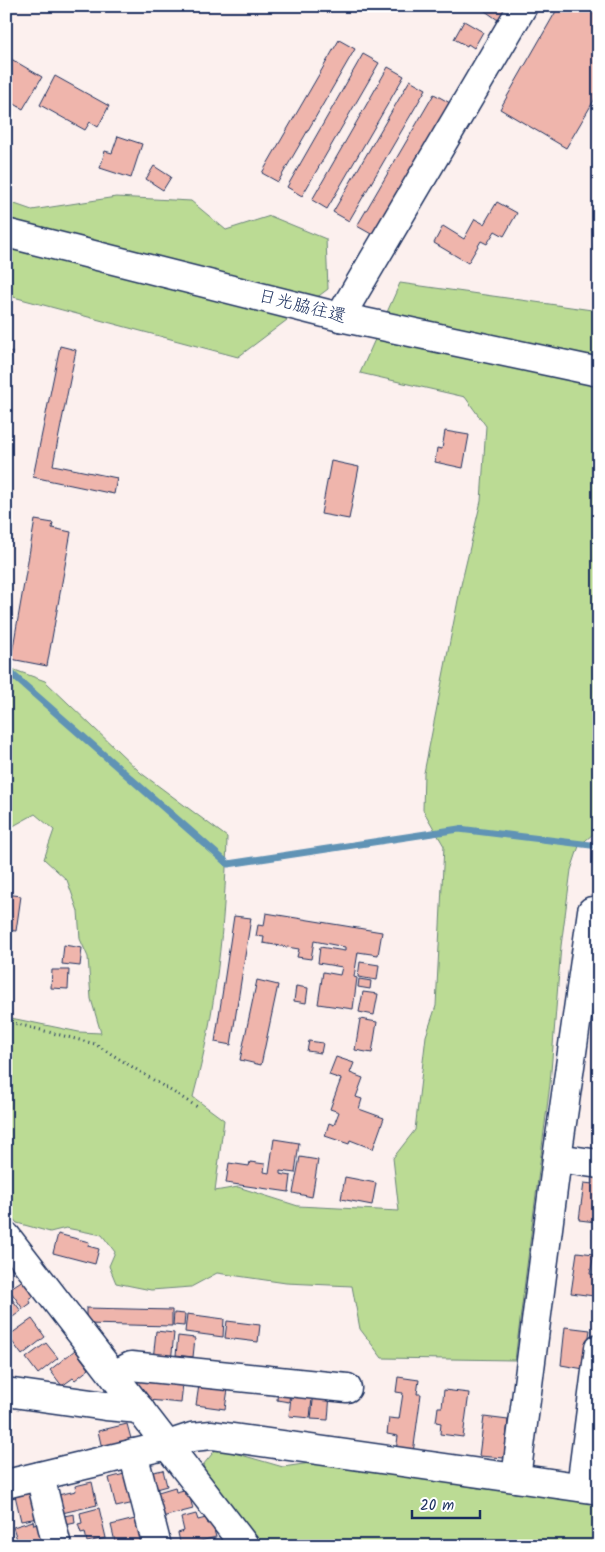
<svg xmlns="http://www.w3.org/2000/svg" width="605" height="1552" viewBox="0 0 605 1552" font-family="Kalam,'Klee One',sans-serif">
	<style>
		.green { fill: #bbdb94; stroke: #6b8579 }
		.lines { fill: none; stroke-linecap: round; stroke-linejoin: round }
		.stream { stroke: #6093b5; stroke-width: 7 }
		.building { fill: #efb5ac; stroke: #1b2f5e }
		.minor-casing { stroke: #1b2f5e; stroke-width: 31 }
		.highway-casing { stroke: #1b2f5e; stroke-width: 31 }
		.path { stroke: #1b2f5e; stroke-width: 3; stroke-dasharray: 1 4; stroke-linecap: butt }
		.minor { stroke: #fff; stroke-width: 28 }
		.highway { stroke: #fff; stroke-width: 28 }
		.labels { text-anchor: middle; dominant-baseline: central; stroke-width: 4; stroke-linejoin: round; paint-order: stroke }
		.street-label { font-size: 18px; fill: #1b2f5e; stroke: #fff }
	</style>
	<rect width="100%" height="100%" fill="#fcf0ee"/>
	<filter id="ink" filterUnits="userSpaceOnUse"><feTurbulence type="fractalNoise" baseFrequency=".02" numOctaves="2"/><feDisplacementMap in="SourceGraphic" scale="10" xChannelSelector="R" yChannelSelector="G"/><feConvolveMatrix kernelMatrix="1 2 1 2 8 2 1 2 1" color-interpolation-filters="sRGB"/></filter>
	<g filter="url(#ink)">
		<g class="green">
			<path d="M116,197l75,4 35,29 44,-14 56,23 2,50 -90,68 -232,-62v-94l26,9z"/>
			<path d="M400,283l199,28v518l-20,17 -8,24 -10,76 -11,138 -35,276 -133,-2 -22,-29 -8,-43 -66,-3 -69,-10 -26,14 -40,3 -35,-7 -7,-17 6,-14 -13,-17 -36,-7 -16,4 -33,-9 -11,-12v-194l73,15 22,1 -10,-34 -3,-42 -8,-18 -2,-28 -11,-31 -23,-21 10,-29 -19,-16 -29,16v-168l6,7 33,12 96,92 86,64c-2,88 -11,175 -34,260l31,23 -9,71 23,-4 60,19 101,5 -6,-53 22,-28 11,-94 10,-30 8,-160 -21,-36 1,-37 37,-188 20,-84 5,-75 -21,-29 -105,-24z"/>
			<path d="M217,1448l66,19 34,-5 78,9 83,17 99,7 22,5v46h-340l-10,-11 -43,-61 -3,-9z"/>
		</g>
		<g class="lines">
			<path class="stream" d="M6,669l222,195 231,-35 140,17"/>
		</g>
		<g class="building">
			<path d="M478,6h29l-9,14z"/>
			<path d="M559,6h40v93l-3,-2 -30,51 -66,-39z"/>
			<path d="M464,21l19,11 -9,16 -6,-4 -1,2 -13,-7z"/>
			<path d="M339,40l16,9 -77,133 -16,-9z"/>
			<path d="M363,54l16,9 -77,133 -15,-9z"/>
			<path d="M6,56l36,21 -19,32 -17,-10z"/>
			<path d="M388,67l16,9 -77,133 -15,-9z"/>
			<path d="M55,76l54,30 -11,21 -8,-5 -5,8 -45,-25z"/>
			<path d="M410,80l16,9 -77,132 -16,-9z"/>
			<path d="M434,94l16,9 -77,132 -16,-9z"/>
			<path d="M118,136l24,8 -11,34 -31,-10 5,-17 7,2z"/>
			<path d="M154,166l17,11 -8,13 -17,-11z"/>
			<path d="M497,202l20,11 -13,23 -9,-5 -8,13 -6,-3 -13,22 -34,-20 9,-17 21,13 11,-20 9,5z"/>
			<path d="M60,346l16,4 -23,115 64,13 -3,16 -81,-17z"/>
			<path d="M6,351l6,1 -6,31z"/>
			<path d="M445,431l24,4 -6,33 -28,-6 2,-14 5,1z"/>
			<path d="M331,461l28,6 -10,52 -28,-5z"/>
			<path d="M35,520l18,3 -1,5 19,4 -24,134 -36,-7z"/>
			<path d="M6,894l15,2 -5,35 -10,-1z"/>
			<path d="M266,913l116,19 -4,23 -20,-3 -4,25 3,1 -4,31 -35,-5 5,-32 17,3 2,-8 -24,-4 2,-16 25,4v-4l-31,-6 -3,18 -14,-2 2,-8 -36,-6 1,-6 -8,-1 2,-11 6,1z"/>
			<path d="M234,916l17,2 -20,127 -16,-3z"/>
			<path d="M64,945l18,3 -2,18 -18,-2z"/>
			<path d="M360,962l19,3 -2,15 -19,-3z"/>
			<path d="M52,970h17l-1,19 -17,-1z"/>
			<path d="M359,979l12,2 -1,8 -12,-2z"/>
			<path d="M257,980l21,5 -17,80 -21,-5z"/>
			<path d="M296,986l12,2 -2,15 -12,-2z"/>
			<path d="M363,992l15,2 -4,21 -15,-3z"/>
			<path d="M360,1019l17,3 -5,31 -17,-3z"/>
			<path d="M309,1041l14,2 -2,10 -14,-2z"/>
			<path d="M336,1057l18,6 -4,10 13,5 -7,19 6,2 -3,10 25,9 -11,31 -23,-9 -1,4 -24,-8 4,-13 5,2 5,-13 -9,-3 11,-30 -12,-4z"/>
			<path d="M274,1139l25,4 -4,30 -15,-2v3l11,2 -2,16 -63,-9 3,-20 20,3 1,-4 15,2 -1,8 5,1z"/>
			<path d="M300,1157l18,3 -6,37 -19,-4z"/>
			<path d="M345,1177l31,6 -4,22 -31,-6z"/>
			<path d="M593,1177l6,1v25l-3,19 -17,-2 5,-37 9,1z"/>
			<path d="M58,1234l31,8 -1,4 11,3 -4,15 -42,-11z"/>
			<path d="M577,1252l17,2 -4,20 7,1 -3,21 -23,-3z"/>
			<path d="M23,1280l11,16 -5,3 2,4 -8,6 -14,-20z"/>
			<path d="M9,1295l12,16 -15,11v-25z"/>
			<path d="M86,1308l86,2v16l-86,-2z"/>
			<path d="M174,1313l11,1 -1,12 -11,-1z"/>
			<path d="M187,1314l37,5 -1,18 -38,-5z"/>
			<path d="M32,1319l13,18 -23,18 -14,-19z"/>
			<path d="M227,1321l33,4 -2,17 -33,-4z"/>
			<path d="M565,1327l25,3 -6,39 -23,-4z"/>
			<path d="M156,1331l18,2 -3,29 -18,-2z"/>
			<path d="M178,1336l17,2 -2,19 -17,-2z"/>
			<path d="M46,1343l12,15 -20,16 -12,-16z"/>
			<path d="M75,1350l14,19 -14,11 -2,-2 -11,8 -12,-16z"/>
			<path d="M137,1373l46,10 -2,20 -32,-3 -13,-16z"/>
			<path d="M398,1377l21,3 -2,14h4l-8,59 -17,-2 2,-15 -11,-2 2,-16 10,1 4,-26 -7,-1z"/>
			<path d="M199,1385l29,4 -3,20 -29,-4z"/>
			<path d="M278,1389l12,2 -1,11 -12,-2z"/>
			<path d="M444,1390l25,3 -6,44 -23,-3 1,-11 -5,-1 2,-15h4z"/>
			<path d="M314,1392l16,2 -2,26 -17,-1z"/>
			<path d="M291,1396l21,2 -2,20 -21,-2z"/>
			<path d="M484,1417l24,3 -4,38 -25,-2z"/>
			<path d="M127,1424l6,22 -30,7 -5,-22z"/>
			<path d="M163,1470l4,16 -15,4 -4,-17z"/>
			<path d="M132,1472l7,30 -23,5 -7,-29z"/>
			<path d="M92,1482l5,23 -35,8 -4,-18 18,-4 -1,-5z"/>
			<path d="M35,1487l3,31 -17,3 -7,-30z"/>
			<path d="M175,1487l1,5 8,-2 1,5 4,-1 4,15 -31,8 -7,-24z"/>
			<path d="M99,1508l7,30 -19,4 -2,-10 -4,1 -3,-9 4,-1 -2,-10z"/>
			<path d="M74,1514l1,9 -14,3 -2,-9z"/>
			<path d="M196,1514l2,6 8,-2 2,6 4,-1 4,14 -35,9 -3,-13 6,-2 -3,-13z"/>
			<path d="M135,1519l3,10 6,-1 3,14 -16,4h-15l-5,-21z"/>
			<path d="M33,1521l1,4 4,-1 5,19 -11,3h-13l-6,-19z"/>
		</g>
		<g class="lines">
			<g class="minor-casing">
				<g id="minor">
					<path d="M340,317l183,-311"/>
					<path d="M557,1158l42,6"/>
					<path d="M6,1236l239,310"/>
					<path d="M114,1375l17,-9 216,22"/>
					<path d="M6,1392l100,14 34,3"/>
					<path d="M133,1453l24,93"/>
					<path d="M40,1476l17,70"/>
					<path d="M516,1478l41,-320 35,-247 7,1"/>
					<path d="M6,1484l162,-39 24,-8 20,-2 387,55"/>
					<path d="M581,1487l18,-139"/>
				</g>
			</g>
			<g class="highway-casing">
				<path id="highway" d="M6,233l334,84 259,55"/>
			</g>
			<path class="path" d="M6,1021l89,23 104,64"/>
			<use href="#minor" class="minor"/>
			<use href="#highway" class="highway"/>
		</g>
	</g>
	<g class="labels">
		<g class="street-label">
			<text transform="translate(302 307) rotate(14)">日光脇往還</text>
		</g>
	</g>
	<rect width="605" height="1552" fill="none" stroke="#fff" stroke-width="25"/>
	<rect x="12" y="12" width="580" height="1527" fill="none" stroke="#1b2f5e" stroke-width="2" filter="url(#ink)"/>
	<path d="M412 1510v8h68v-8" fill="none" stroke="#1b2f5e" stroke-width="2.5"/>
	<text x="420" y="1510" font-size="15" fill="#1b2f5e" stroke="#ffffff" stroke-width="4" paint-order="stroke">20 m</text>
</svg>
